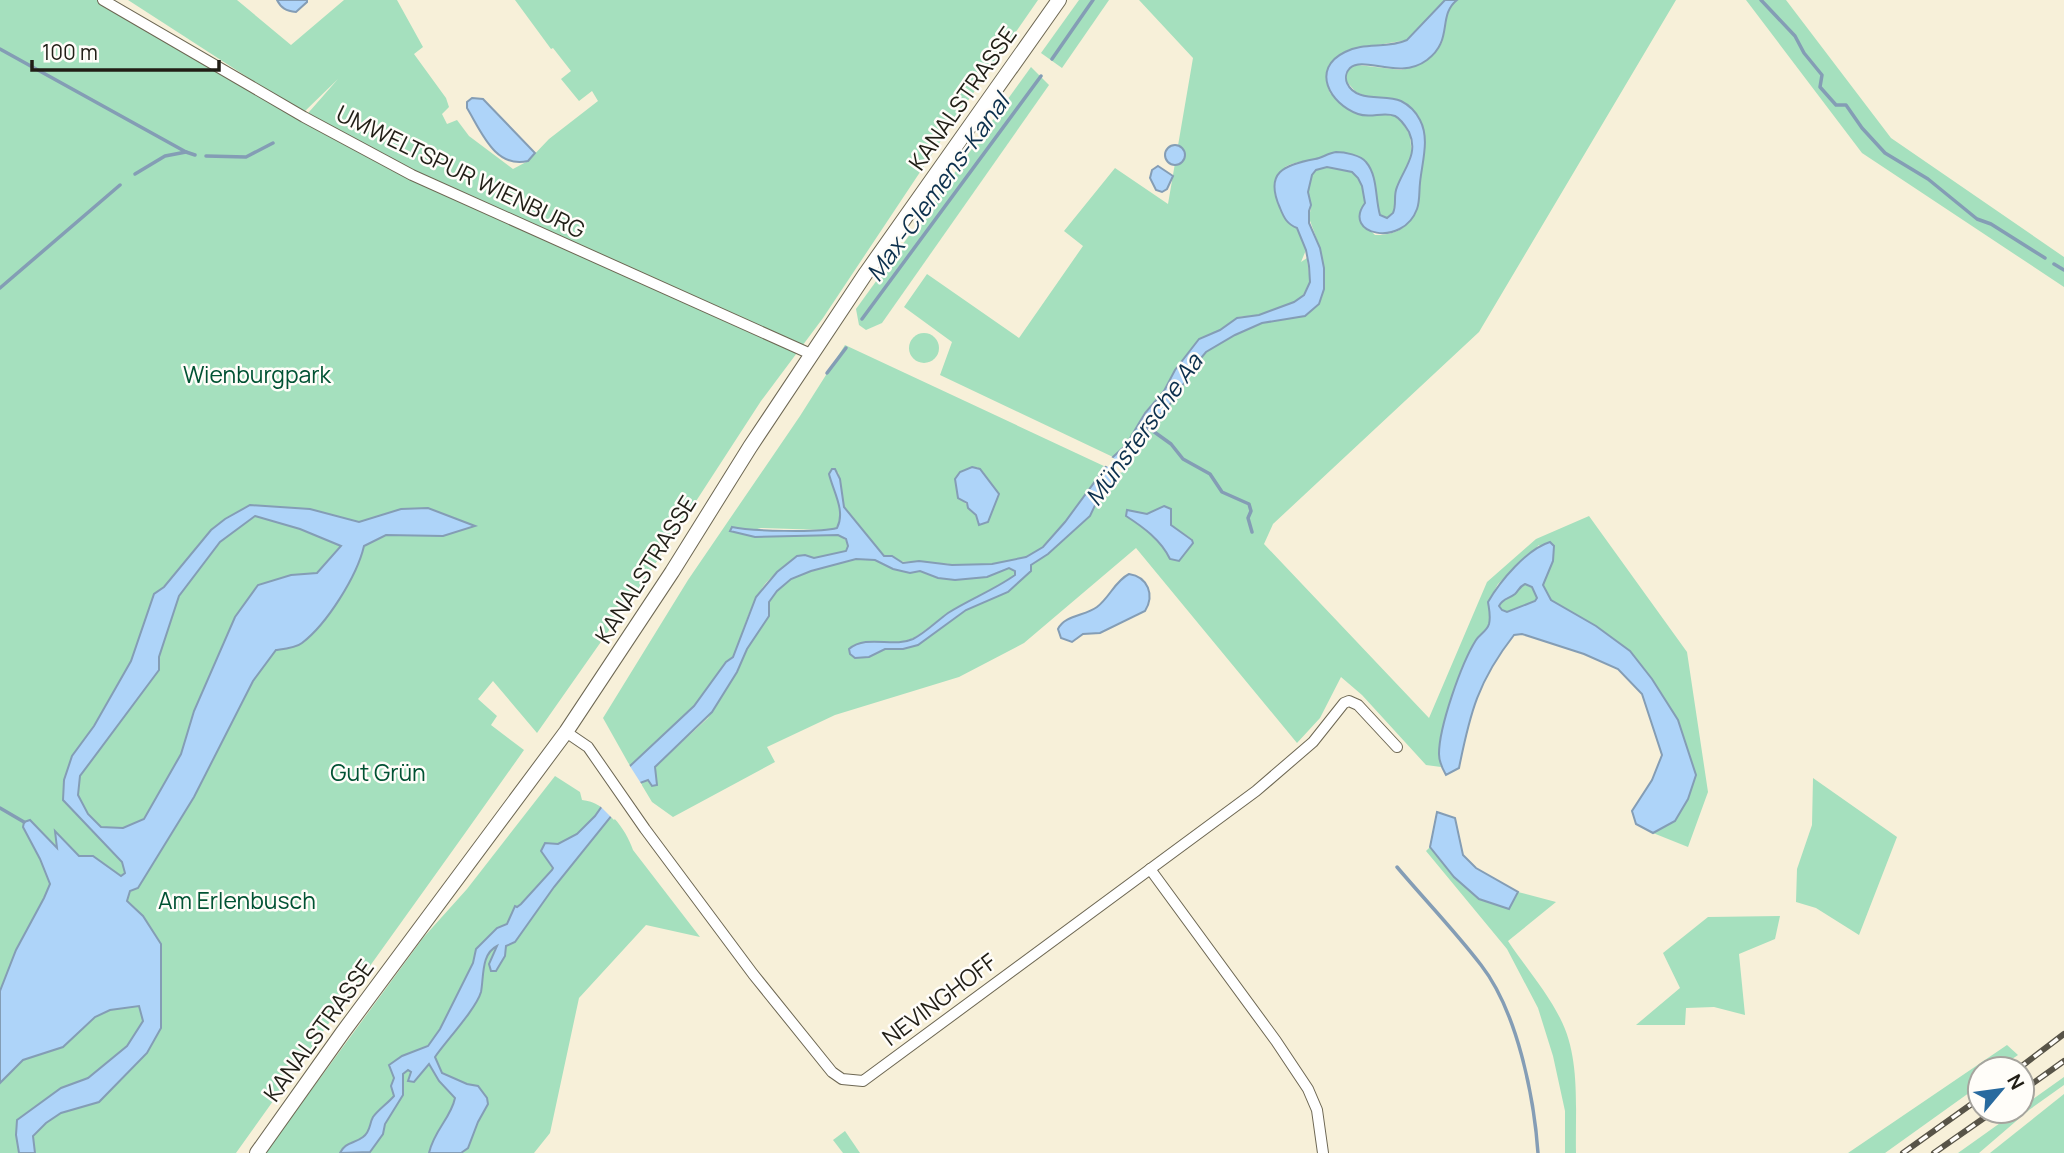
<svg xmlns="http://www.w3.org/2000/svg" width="2064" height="1153" viewBox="0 0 2064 1153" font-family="Manrope,sans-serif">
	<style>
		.green { fill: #a5e0be; fill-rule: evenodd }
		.water { fill: #aed4f9; stroke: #849db5; stroke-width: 2; fill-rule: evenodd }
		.pier { fill: #f7f0d9 }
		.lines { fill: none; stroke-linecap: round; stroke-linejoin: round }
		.stream { stroke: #849db5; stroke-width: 3.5 }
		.minor-casing { stroke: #6d6753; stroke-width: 12 }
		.secondary-casing { stroke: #6d6753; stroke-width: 16 }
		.minor { stroke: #fff; stroke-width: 10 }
		.secondary { stroke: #fff; stroke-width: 14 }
		.rail-casing { stroke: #585448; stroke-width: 6 }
		.rail { stroke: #fffdf9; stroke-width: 3.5; stroke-dasharray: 10; stroke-linecap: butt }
		.labels { text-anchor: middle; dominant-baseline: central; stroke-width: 5; stroke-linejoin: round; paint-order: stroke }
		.street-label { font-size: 23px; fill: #211e16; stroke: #fffdf9 }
		.park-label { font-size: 23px; fill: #015233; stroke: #fffdf9 }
		.water-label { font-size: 24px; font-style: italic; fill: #0c304d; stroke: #fffdf9 }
	</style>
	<rect width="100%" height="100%" fill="#f7f0d9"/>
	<g class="green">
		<path d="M0,0h98l204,120 36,-41 -35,34 -175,-113h109l54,45 53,-45h53l26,47 -9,7 32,44 3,9 -7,7 5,10 10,-4 12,16 44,33 15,-8 21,-22 49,-38 -6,-10 -13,10 -18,-22 10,-8 -18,-23 -2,1 -36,-49h523l-80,115 -135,203 -62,83 -109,168 -115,164 -44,-52 -15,18 19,17 -6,9 33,25c-95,135 -192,268 -288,403h-236z"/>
		<path d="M1079,0h30l-47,68 -21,-15z"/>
		<path d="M1139,0h306l-38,40 -59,10 -19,15 -2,9v11l3,8 17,16 26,7 9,-2 12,2 7,5 9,14 2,22 -15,29 -4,27 -6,5 -7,-3c-6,-19 -2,-56 -27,-60 -16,-2 -16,-2 -32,3 -12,4 -24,2 -36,9l-6,39 6,13 12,9 9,22 -5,12 6,-4 3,24 -8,15 -8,5 -35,13 -21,2 -18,13 -21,9 -24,31 -11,21 -20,22 -13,25 -18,19 -173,-82 12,-33 -48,-35 23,-33 92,64 64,-92 -19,-15 51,-63 53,36 25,-146z"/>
		<path d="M1457,0h219l-197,332 -206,192 -9,20 165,174 58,-136 49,-43 53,-23 98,136 21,140 -20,55 -35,-14 22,-12 3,-101 -111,-110 -16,-10 -8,-15 10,-24 -14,-16 -41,39 -10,18 3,16 -3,9 -11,11 -16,31 -12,38 -10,46 2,14 -15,-2 -64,-70 -21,-18 -21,41 -23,25 -161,-195 -112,95 -65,34 -124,38 -68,32 8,15 -102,55 -21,-15 -12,-20 8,-2 3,2 4,-15 53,-49 8,-12 21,-34 10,-23 20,-30 2,-17 8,-11 14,-12 20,-8 45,-12 19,1 18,9 17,4 10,-2 18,7 17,2 32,-3 22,-9 6,3v4l-14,9 -54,30 -33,24 -13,4h-34l2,15 16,-8h18l15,-4 48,-35 42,-18 23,-27 17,-11 42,-38 7,-15 30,-38 5,-11 9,-8 9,-19 23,-24 22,-36 11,-13 29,-17 27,-12 43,-7 17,-18 2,-30 -4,-20 -11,-30 2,-11 -3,-16 4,-16 4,-5 11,-3 25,5 6,6 4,8 3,17 -3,5v14l13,13c44,1 43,-35 47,-67 2,-15 5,-28 0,-43l-54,-28 -12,-5 -9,-10 -1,-7 4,-7 8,-3 43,5 12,-3 14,-7 15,-17 4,-28 5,-10zM1164,506l7,19 21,14 1,4 -9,12c-27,-10 -34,-24 -58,-39l1,-6 20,4z"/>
		<path d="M1746,0h40l105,138 173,119v30l-202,-134z"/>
		<path d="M1031,67l18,18 -167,238 -16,7 -7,-5 -3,-16z"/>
		<circle cx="924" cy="348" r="15"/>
		<path d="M845,345l261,122c-17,24 -41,62 -63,80 -33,26 -81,17 -120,15 -13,-1 -23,2 -36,-5 -6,-3 -42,-47 -44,-53 -2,-11 -2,-22 -5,-32h-8l-1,2c4,17 17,38 8,54l-13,2 -63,-2 -11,3 -17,-3 22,9 83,-2 9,6 1,5 -2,5c-12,6 -29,9 -41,4 -10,6 -20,11 -29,18 -25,20 -31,56 -43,84l-7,5 -32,44 -64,60 -27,-48 85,-138 112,-164zM977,467l6,5 15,24 -11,27 -8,1 -3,-9 -18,-20 -3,-16 5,-7z"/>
		<path d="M1526,584l6,3 5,11 -2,3 -28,11 -5,-2 -3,-4c4,-8 10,-6 16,-12 4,-4 4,-7 11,-10z"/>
		<path d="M555,776l25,16 2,8c24,2 44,29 51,50l67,87 -54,-12 -67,73 -29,135 -16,20h-269l158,-215 44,-49z"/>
		<path d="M1813,778l84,59 -38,98 -43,-27 -20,-6 1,-33 15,-44z"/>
		<path d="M1430,847l24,30 55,32 9,-17 38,10 -48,39c16,24 39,51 52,77 21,40 15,91 16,135h-11v-42l-12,-55 -15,-48 -31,-59 -81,-98z"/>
		<path d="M1780,916l-5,23 -36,15 6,61 -31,-8 -28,1 -1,17h-49l44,-37 -17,-35 45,-36z"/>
		<path d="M2007,1045l11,10 -21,14h-17v16l-95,68h-37z"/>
		<path d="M2064,1077v8l-35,25 -50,43h-21l59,-42h5v-4z"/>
		<path d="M2064,1094v59h-74z"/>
		<path d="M845,1131l15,22h-17l-10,-13z"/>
	</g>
	<g class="water">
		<path d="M277,0h30v2l-11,10c-10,-1 -15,-4 -19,-12z"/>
		<path d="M1445,0h12c-20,16 -3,40 -30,60 -28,21 -63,-5 -77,8 -4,4 -5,10 -3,15 9,20 37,11 54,18 8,4 15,11 19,19 10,19 2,42 0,63 -1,8 0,18 -3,26 -14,39 -76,26 -52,-6l-3,-17 -4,-8 -6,-6 -25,-5 -11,3 -4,5 -4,17 3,13 -2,6v12l11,25 4,20v21l-5,15 -14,12 -43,7 -27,12 -29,17 -11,13 -22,36 -23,24 -6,15 -12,12 -6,13 -29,36 -7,15 -42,38 -17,11v6l-23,21 -42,18 -48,35 -15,4h-18l-16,8 -14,1 -5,-4 -1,-5c18,-15 44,-1 64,-10 12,-6 24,-18 35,-26 22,-14 46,-23 67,-38v-4l-6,-3 -22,9 -32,3 -17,-2 -18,-7 -10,2 -17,-4 -18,-9 -19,-1 -45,12 -20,8 -14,12 -8,11v14l-22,33 -10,23 -25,40 -57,55 2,18 -5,1 -4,-6 -11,4 -83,103 -39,55 -9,4 -1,10 -9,15h-5l-2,-7 8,-18c-16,8 -13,30 -16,46 -5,17 -35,49 -46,65l7,16 25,11 11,2 9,12 1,6 -10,18 -10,26 -7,5h-32c5,-23 22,-35 26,-55l-16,-17 -10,-17 -15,18 -6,-1 3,-9 -3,-2 -5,4v21l-18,29 -2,10 -13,18 -30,1c5,-11 14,-9 23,-16 8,-6 6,-13 10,-20 5,-7 15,-14 21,-21l-3,-10 3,-8 -5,-13 13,-9 26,-10 12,-17 33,-66 3,-14 21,-21 10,-4 8,-18 2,1 4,-3 31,-34 1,-2 -12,-17 4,-8 13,1 19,-10 18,-18 35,-50 64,-60 32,-44 7,-5 23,-60 21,-25 20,-16 8,-1 9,3 32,-7 2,-5 -2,-7 -8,-4 -83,2 -25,-6 2,-4c18,4 87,6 105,1 9,-17 -4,-37 -8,-54l3,-5h3l5,10 4,28 40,49h8l11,7 16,-2 33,4 40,-1 34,-7 17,-10 22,-25 48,-65 13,-12 19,-32 19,-22 11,-21 24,-31 21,-9 17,-12 22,-3 35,-13 10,-7 6,-13 -1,-16 -3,-16 -9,-22c-10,-4 -13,-10 -17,-20 -16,-36 4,-43 35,-49 7,-1 13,-6 21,-7 8,0 25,3 30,10 12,14 9,36 14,53l7,3 6,-5c4,-9 0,-17 4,-26 7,-19 22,-33 12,-55 -3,-5 -8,-13 -14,-16 -12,-5 -24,3 -37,-2 -28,-10 -48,-45 -13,-62 19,-10 42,-3 62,-12z"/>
		<path d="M472,98l11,1 52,54 -7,8c-33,8 -47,-30 -61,-53v-6z"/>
		<circle cx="1175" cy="155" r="10"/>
		<path d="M1158,166l15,10 -6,13 -5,3 -6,-2 -6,-12 2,-8z"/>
		<path d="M972,467l8,2 19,25 -11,28 -9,3 -3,-10 -8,-7 -1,-5 -9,-5 -3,-19 5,-7z"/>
		<path d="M250,505l60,4 49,13 42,-13 27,-1 47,18 -32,10 -57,-1 -22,11c-7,30 -37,78 -62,97 -6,5 -18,6 -26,7l-23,31 -59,116 -56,91 -8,3 -3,10 16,15 18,28v84l-14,25 -48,49 -38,11 -15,10 -13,13 2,17h-16l-3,-18 1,-15 44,-32 27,-10 39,-32 16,-25 -4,-15 -29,4 -15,7 -32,30 -40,13 -23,23v-92l16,-41 28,-52 6,-14 -10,-25 -17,-32 1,-5 6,-2 27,28 -2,-17 24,25h14l28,20 4,-3 -3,-11 -59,-62 1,-20 8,-24 22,-30 37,-65 23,-67 10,-7 47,-57 14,-11zM255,516l45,13 41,17 -24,27 -26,2 -33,10 -23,32 -41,94 -13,43 -37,65 -21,9 -22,-1 -13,-13 -10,-19 2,-19 79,-106v-13l20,-61 41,-54z"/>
		<path d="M1164,506l7,3v16l21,15 1,3 -14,18 -9,-2c-9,-19 -27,-32 -44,-43l1,-6 20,4z"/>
		<path d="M1550,542l4,4 -1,15 -10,24 8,15 45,26 34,25 22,28 26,41 18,55 -8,24 -13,22 -22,12 -17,-9 -4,-13 20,-31 10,-25 -20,-61 -24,-25 -34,-15 -62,-20 -8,1c-36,46 -44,78 -55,133l-13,7c-4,-7 -7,-13 -7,-21 0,-27 22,-90 37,-114 4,-6 11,-9 13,-16 2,-8 0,-15 -1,-22 12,-21 39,-53 62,-60zM1525,584l7,3 5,11 -2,3 -28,11 -5,-2 -3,-4c4,-8 10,-7 16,-12 4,-4 4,-7 10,-10z"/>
		<path d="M1129,574c19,3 26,21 16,37l-45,22 -17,1 -11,8 -11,-4 -3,-9c7,-14 27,-13 39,-22 13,-10 18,-26 32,-33z"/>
		<path d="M1437,812l18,6 8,37 13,13 42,24 -9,17 -30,-10 -25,-22 -24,-30z"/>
	</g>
	<g class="pier">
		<path d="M1109,456l20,10 -8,7 -17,-8z"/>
		<path d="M628,763l14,22 -28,35 -16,-16z"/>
	</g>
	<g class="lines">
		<g class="stream">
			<path d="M1761,0l34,36 9,17 18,22 -2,12 16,18h10l16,23 23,25 43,26 49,40 14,5 54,34"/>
			<path d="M0,49l186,103 9,3"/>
			<path d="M1052,59l41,-59"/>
			<path d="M206,156l40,1 27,-14"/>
			<path d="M135,174l30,-18 21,-4"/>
			<path d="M2054,264l10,6"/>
			<path d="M0,288l120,-103"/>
			<path d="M862,319l179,-243"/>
			<path d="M827,373l19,-25"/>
			<path d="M1146,426l25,18 12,15 27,15 12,18 27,12 2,7 -3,7 4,14"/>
			<path d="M0,808l24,14"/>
			<path d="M1397,867c27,32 58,64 84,98 36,46 53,131 57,188"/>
		</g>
		<g class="minor-casing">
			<g id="minor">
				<path d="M103,0l201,117 108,58 401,180"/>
				<path d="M566,732l22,15 57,82 108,145 79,98 10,7 21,2 393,-290 57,-49 31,-39 5,-2 9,4 39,42"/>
				<path d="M1150,869l126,172 32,48 9,21 6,43"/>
			</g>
		</g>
		<g class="secondary-casing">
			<path id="secondary" d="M257,1153l86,-121 223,-300 106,-160 78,-125 116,-174 193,-273"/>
		</g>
		<use href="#minor" class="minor"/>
		<use href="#secondary" class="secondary"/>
		<g class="rail-casing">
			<g id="rail">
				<path d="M2018,1069l46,-35"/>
				<path d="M2022,1091l42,-30"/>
				<path d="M1903,1153l77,-55"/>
				<path d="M1934,1153l60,-42"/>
			</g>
		</g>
		<use href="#rail" class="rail"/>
	</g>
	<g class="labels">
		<g class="street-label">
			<text transform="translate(962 98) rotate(-55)">KANALSTRASSE</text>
			<text transform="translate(461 171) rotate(26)">UMWELTSPUR WIENBURG</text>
			<text transform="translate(645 569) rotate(-58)">KANALSTRASSE</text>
			<text transform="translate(939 999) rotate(-37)">NEVINGHOFF</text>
			<text transform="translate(318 1030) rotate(-54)">KANALSTRASSE</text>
		</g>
		<g class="park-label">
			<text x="257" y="374">Wienburgpark</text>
			<text x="378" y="772">Gut Grün</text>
			<text x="237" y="900">Am Erlenbusch</text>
		</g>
		<g class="water-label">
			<text transform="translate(937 187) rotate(-54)">Max-Clemens-Kanal</text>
			<text transform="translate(1143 429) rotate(-54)">Münstersche Aa</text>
		</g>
	</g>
	<g transform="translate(2001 1090) rotate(61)"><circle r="33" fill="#fffdf9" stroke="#a6a49e" stroke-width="2"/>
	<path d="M0-5L12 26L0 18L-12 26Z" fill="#286a9f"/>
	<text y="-10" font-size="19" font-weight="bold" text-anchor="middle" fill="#211e16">N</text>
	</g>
	<path d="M32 60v10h187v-10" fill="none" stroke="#211e16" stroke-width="3.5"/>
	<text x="42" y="60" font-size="21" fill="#211e16" stroke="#fffdf9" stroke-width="5" paint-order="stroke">100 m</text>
</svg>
